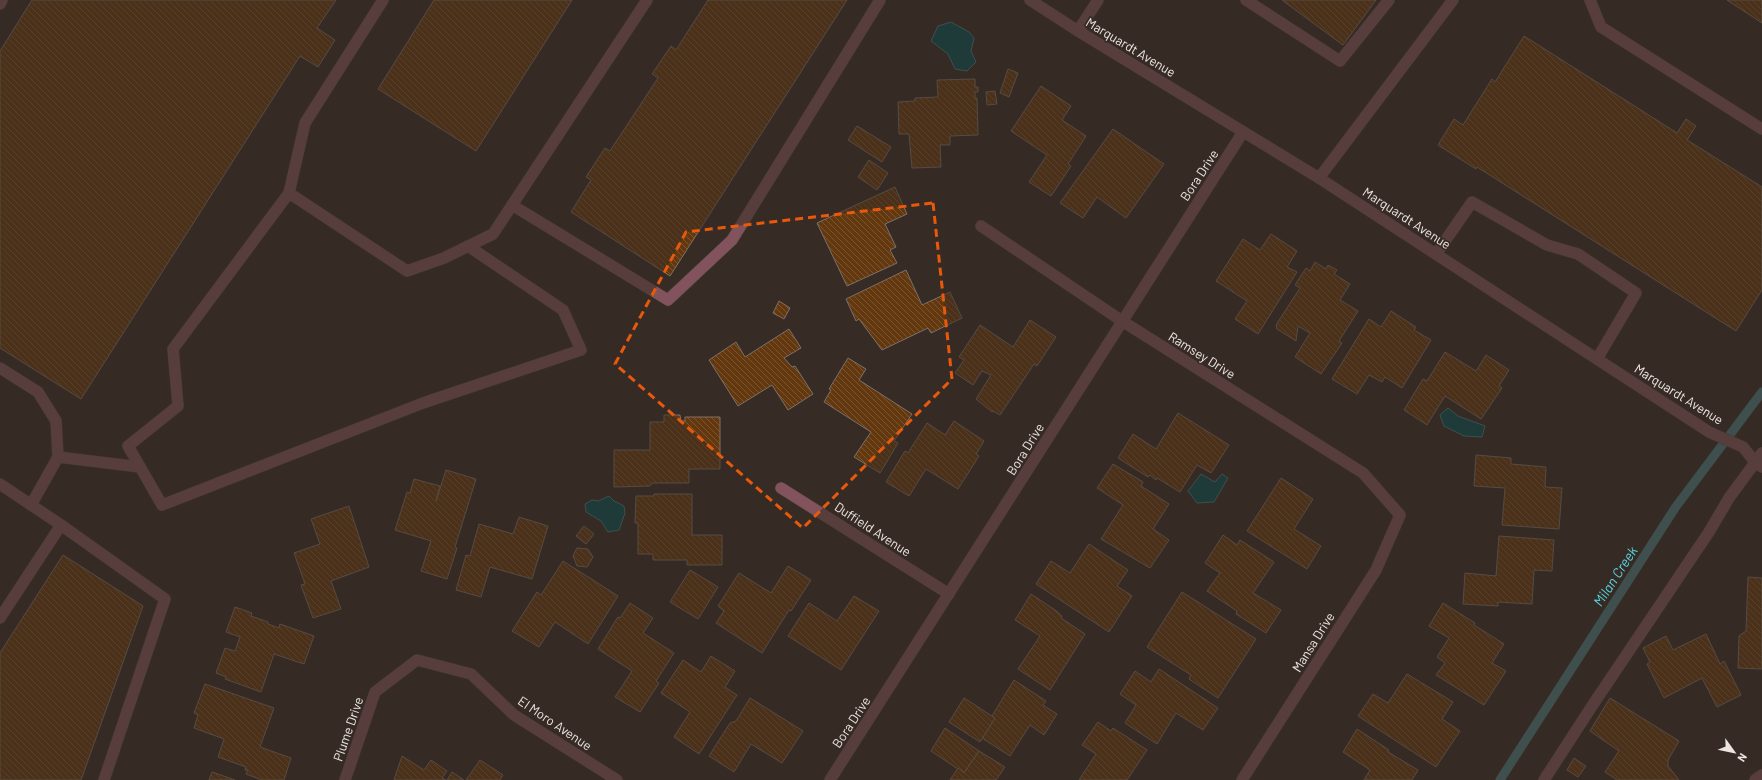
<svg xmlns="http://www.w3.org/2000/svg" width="1762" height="780" viewBox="0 0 1762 780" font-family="Barlow,sans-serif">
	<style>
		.water { fill: #004c53; stroke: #477a7e }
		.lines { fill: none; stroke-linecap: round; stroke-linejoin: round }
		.stream { stroke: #477a7e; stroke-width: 9 }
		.building { fill: url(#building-back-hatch); stroke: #7c7068 }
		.service-casing { stroke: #544943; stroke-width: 12 }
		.minor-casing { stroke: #544943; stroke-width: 12 }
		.tertiary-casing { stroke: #544943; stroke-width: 12 }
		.service { stroke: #82535c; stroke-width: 11 }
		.minor { stroke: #82535c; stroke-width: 11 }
		.tertiary { stroke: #82535c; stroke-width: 11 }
		.marked { fill: none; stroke: #e8590c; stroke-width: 3; stroke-dasharray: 8 5; stroke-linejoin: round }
		.labels { text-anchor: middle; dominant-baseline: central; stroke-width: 3.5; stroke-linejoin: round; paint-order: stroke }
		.street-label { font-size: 13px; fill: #ede5e1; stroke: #372b25 }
		.water-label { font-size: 14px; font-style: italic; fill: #55d5e2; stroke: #372b25 }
	</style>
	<defs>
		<pattern id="building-back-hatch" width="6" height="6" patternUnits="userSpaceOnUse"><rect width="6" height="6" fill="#64380f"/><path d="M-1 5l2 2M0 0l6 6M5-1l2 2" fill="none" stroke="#7a5532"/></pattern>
	</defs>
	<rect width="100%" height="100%" fill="#372b25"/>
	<g class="water">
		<path d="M951,22l18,10 5,6 -3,13 5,11 -9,9 -12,-2 -7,-15 -17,-13 7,-15z"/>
		<path d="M1448,408l10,8 27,10 -3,11 -18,-1 -20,-10 -4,-11z"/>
		<path d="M1201,474l14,8 7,-8 6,4 -14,24 -17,1 -9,-12z"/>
		<path d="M609,496l5,5 10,5 1,7 -6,17 -11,2 -7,-11 -15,-9 -1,-8 7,-4 6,1z"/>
	</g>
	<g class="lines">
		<path class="stream" d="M1500,780l175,-272 87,-116"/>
	</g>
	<g class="building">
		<path d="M32,0h304l-19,28 18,12 -17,27 -18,-11 -219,343 -81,-51v-297z"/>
		<path d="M434,0h138l-96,151 -98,-62z"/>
		<path d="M708,0h139l-177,276 -99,-64 20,-32 -5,-3 19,-29 5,3 48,-73 -6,-4 19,-28 5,4z"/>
		<path d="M1282,0h94l-33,45z"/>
		<path d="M1727,0h35v23z"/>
		<path d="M1524,36l153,97 9,-14 10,7 -9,14 75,47v103l-26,41 -259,-164 -1,2 -38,-24 16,-26 9,6 29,-46 3,3z"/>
		<path d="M1008,69l10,4 -9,24 -9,-4z"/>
		<path d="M975,79v8h3v5h-3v6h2l1,37 -28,1v9h-10l1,22 -29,1 -3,-34h-10l-1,-32 17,-1v-3l23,-1 -1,-17z"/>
		<path d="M1041,86l30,20 -9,14 24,16 -18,28 3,2 -20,30 -22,-14 18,-27 -36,-24z"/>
		<path d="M995,91l2,13 -10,1 -1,-13z"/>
		<path d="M857,126l34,21 -9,15 -34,-22z"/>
		<path d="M1113,129l51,35 -38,54 -29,-21 -14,21 -23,-15z"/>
		<path d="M869,160l19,13 -11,17 -19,-13z"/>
		<path d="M895,187l12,27 -22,10 11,23 -6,3 7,13 -50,23 -30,-63z"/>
		<path d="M1271,234l26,17 -10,16 10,5 -39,62 -23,-15 12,-18 -31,-20 27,-42 17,11z"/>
		<path d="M1315,262l11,7 2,-4 9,5 -3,4 16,10 -10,16 18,11 -19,30 3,2 -21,31 -26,-17 15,-24 -12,-7 -2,15 -19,-12 -1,-4 24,-37 -5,-3 11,-17 4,3z"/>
		<path d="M906,270l16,35 28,-13 12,26 -31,15 -3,-5 -46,22 -23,-31 -3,2 -10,-22z"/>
		<path d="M779,301l11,7 -6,11 -11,-6z"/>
		<path d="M1391,311l25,16 -2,3 17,10 -29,48 -17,-11 -3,5 -13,-7 -12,19 -25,-15 37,-60 12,8z"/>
		<path d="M1030,320l26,17 -19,29 -3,-2 -34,51 -7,-4 -1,1 -16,-13 15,-24 -9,-4 -9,14 -18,-12 9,-13 -5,-3 21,-32 33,22z"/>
		<path d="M789,329l12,19 -17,10 8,9 3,-1 18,28 -25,16 -16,-25 -34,21 -29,-46 27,-18 9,15z"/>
		<path d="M1445,352l31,19 10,-16 23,15 -10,16 3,2 -21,31 -36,-23 -18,29 -23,-15 19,-31 4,2z"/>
		<path d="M848,358l18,11 -7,11 53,34 -18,27 4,2 -18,30 -26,-16 17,-25 -47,-30 7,-12 -2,-1z"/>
		<path d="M1178,413l51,32 -18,28 -14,-8 -17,27 -23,-14 -1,2 -6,-5 -2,2 -30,-19 15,-24 23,15z"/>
		<path d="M664,415h16l1,6h4v-4h35v52h-31v14h-37l-2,3 -36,1v-37h36v-28h14z"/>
		<path d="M954,421l30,20 -8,13 3,2 -21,33 -32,-20 -17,27 -23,-14 19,-31 3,2 19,-30 18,12z"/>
		<path d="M1476,455l35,3v6l35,3 -1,20 17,1 -3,41 -57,-4 3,-37 -31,-2z"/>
		<path d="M1113,464l30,18 -2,4 28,18 -16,25 16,11 -19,28 -49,-29 22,-34 -26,-17z"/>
		<path d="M446,470l30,9 -21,68 2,1 -10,31 -26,-8 10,-30 -36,-11 12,-38 3,1 4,-14 26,7 -4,15z"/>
		<path d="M1281,478l32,21 -19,30 27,17 -14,23 -60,-38z"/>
		<path d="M654,494h38v41h30v30h-35v-5h-34v-6h-15v-31h-3l1,-27h18z"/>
		<path d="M349,506l20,61 -38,14 10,28 -28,9 -12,-33 4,-1 -11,-31 26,-9 -9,-25z"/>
		<path d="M519,517l29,9 -16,53 -42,-12 -9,30 -25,-7 10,-35 4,1 9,-32 34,10z"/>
		<path d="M584,526l10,8 -8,10 -10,-8z"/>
		<path d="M1223,535l14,10 3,-5 34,22 -21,31 28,17 -15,23 -30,-19 1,-3 -30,-20 13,-18 -15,-10z"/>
		<path d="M1499,536l55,4 -2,31 -18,-1 -2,34 -34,-2v4l-35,-2 2,-31 31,3z"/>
		<path d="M1089,544l39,26 -11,16 15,10 -23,36 -73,-48 15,-23 19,12z"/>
		<path d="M577,548l11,1 5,8 -6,10 -10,-1 -4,-10z"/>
		<path d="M63,555l80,51 -62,174h-81v-127z"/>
		<path d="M563,561l55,35 -30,48 -33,-22 -16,25 -27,-16 25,-39 4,3z"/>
		<path d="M788,566l23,14 -20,31 -2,-1 -27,43 -46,-30 8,-12 -6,-5 21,-33 32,20z"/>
		<path d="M690,570l28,17 -20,32 -28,-17z"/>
		<path d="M1748,577l14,1v91l-24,-1 1,-32 7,-5z"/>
		<path d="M1182,592l74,47 -38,59 -29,-19 2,-4 -44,-28z"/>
		<path d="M1031,594l27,18v1l4,3 -1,2 24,16 -35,56 -32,-21 22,-33 -25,-16z"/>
		<path d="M854,596l25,15 -38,59 -53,-34 21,-33 28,18z"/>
		<path d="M630,603l23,15 -10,15 31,20 -18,28 3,2 -19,29 -25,-15 17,-26 -34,-22 20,-32 2,1z"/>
		<path d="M1443,603l32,20 -1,2 30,19 -12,19 14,8 -22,34 -48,-30 9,-12 -8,-6 12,-19 -20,-12z"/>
		<path d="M235,607l17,6 -1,3 17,6v2l11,4 1,-4 34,12 -10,28 -30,-10 -13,38 -36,-13 1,-2 -10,-4 9,-25 10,3 5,-14 -14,-5z"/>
		<path d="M1706,634l14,30 4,-3 17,34 -24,12 -15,-29 -38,20 -17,-34 3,-2 -7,-14 23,-12 7,14z"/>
		<path d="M711,656l24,15 -10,16 12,8 -38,59 -25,-17 16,-25 -29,-19 22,-33 18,12z"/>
		<path d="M1159,669l59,39 -15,22 -27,-17 -19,31 -32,-21 11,-18 -16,-11 15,-23 16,11z"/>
		<path d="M1407,674l46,28 -11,17 18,12 -24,36 -78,-51 15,-22 15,9z"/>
		<path d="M1014,680l32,21 -3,4 14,9 -13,21 -14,-10 -20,31 -28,-18 13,-20 -3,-2z"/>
		<path d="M205,684l69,24 -14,39 31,11 -7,22h-22l-16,-6 2,-4h-3l1,-3 -28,-10 6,-18 -30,-11 4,-13 -4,-2z"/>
		<path d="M750,698l53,33 -21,32 -31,-19 -17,28 -25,-16 21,-33 6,-2z"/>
		<path d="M964,698l31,20 -15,24 -31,-20z"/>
		<path d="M1610,698l69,43 -11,19v6l11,14h-62l-12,-8 14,-21 -29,-20z"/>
		<path d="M1098,722l13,9 2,-3 34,22 -20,30h-48l17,-26 -14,-9z"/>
		<path d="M945,728l34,23 -15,22 -33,-22z"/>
		<path d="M1357,729l32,21 -1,2 30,18 -6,10h-48l6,-10 -27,-18z"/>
		<path d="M979,751l26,16 -9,13h-46l8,-12 6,5z"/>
		<path d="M402,756l22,14 7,-10 16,11 -5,7 4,2h-52z"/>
		<path d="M1574,758l12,8 -8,11 -11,-7z"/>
		<path d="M480,760l23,15 -3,5h-34z"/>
		<path d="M212,772l23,8h-26z"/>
		<path d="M452,772l12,8h-17z"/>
	</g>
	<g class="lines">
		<g class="service-casing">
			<g id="service">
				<path d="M1246,0l94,61 49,-61"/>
				<path d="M1590,0l11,27 161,102"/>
				<path d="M0,4l2,-4"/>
				<path d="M1078,31l20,-31"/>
				<path d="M289,193l16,-70 78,-123"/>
				<path d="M512,205l156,95 64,-60 148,-240"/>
				<path d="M468,246l95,64 18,40 -158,53 -261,102 -34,-59 50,-40 -5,-57 116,-156 118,78 37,-13 49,-24 154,-234"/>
				<path d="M1436,254l36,-52 75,43 31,9 58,39 -39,66"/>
				<path d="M0,368l38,24 18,29 2,36 -27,48"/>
				<path d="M58,457l82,10"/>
				<path d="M0,484l61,41 -61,93"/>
				<path d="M61,525l104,74 -61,181"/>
				<path d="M1544,780l50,-77 115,-171 20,-34 33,-45"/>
			</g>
		</g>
		<g class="minor-casing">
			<g id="minor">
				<path d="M1319,178l134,-178"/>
				<path d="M981,226l141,95 241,152 37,42 -24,55 -134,210"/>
				<path d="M781,488l168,106"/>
				<path d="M345,780l30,-88 42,-32 54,14 43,41 103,65"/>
				<path d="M830,780l413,-648"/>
				<path d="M1755,780l7,-5"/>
			</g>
		</g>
		<g class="tertiary-casing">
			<path id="tertiary" d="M1030,0l48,31 241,147 390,254 34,15 12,15 7,5"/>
		</g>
		<use href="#service" class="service"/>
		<use href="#minor" class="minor"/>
		<use href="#tertiary" class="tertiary"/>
	</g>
	<path d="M0 0H1762V780H0ZM933,203l19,176 -149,149 -188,-164 71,-132z" fill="#372b25" fill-opacity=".55" fill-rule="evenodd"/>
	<path class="marked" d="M933,203l19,176 -149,149 -188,-164 71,-132z"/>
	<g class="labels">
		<g class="street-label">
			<text transform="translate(1131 47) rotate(31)">Marquardt Avenue</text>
			<text transform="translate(1199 175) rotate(-57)">Bora Drive</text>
			<text transform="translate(1407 218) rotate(33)">Marquardt Avenue</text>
			<text transform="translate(1202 355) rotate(32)">Ramsey Drive</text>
			<text transform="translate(1679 394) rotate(32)">Marquardt Avenue</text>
			<text transform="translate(1025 449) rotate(-58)">Bora Drive</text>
			<text transform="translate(873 529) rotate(33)">Duffield Avenue</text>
			<text transform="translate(1313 642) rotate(-58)">Mansa Drive</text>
			<text transform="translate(851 722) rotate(-57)">Bora Drive</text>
			<text transform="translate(555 723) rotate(34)">El Moro Avenue</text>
			<text transform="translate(348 729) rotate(-71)">Plume Drive</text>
		</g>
		<g class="water-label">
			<text transform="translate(1615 576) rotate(-57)">Milan Creek</text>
		</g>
	</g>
	<g transform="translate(1734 752) rotate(123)" stroke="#372b25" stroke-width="3" paint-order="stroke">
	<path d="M0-3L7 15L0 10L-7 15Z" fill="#ede5e1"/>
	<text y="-6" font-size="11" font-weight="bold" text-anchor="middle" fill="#ede5e1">N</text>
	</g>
</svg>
